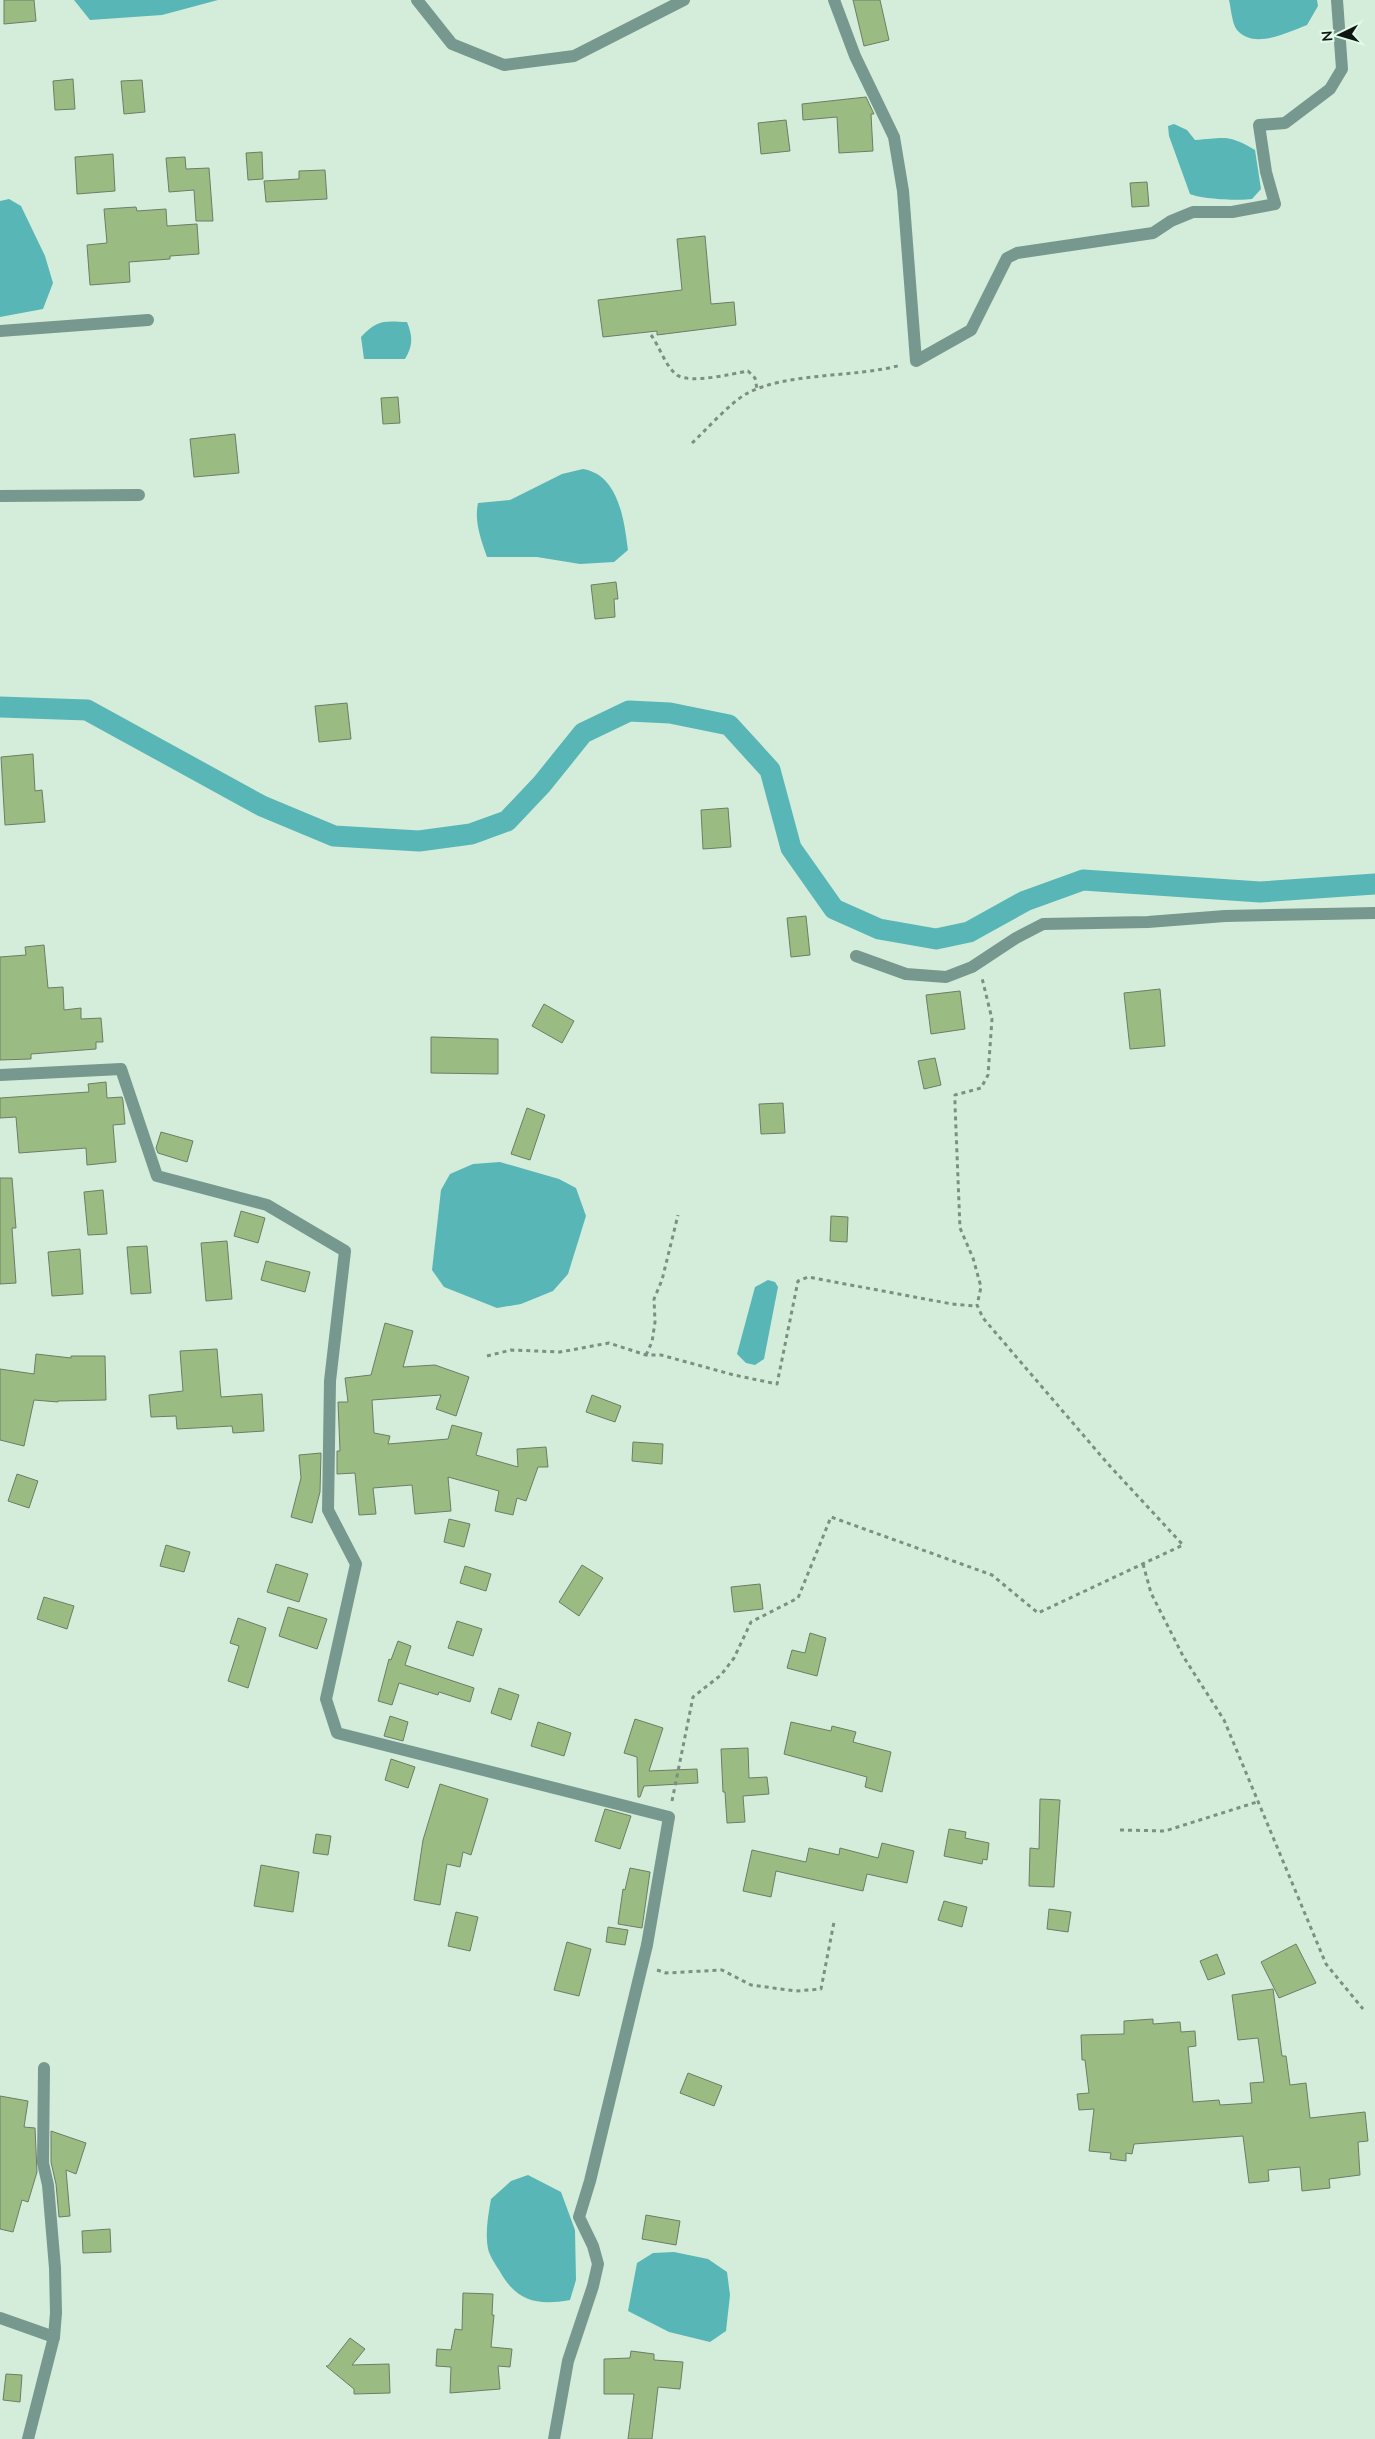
<svg xmlns="http://www.w3.org/2000/svg" width="1375" height="2439" viewBox="0 0 1375 2439" font-family="Lato,sans-serif">
	<style>
		.water { fill: #59b6b6 }
		.lines { fill: none; stroke-linecap: round; stroke-linejoin: round }
		.canal { stroke: #59b6b6; stroke-width: 21 }
		.building { fill: #9abc82; stroke: #6e7c66 }
		.path { stroke: #7d8f82; stroke-width: 3; stroke-dasharray: 4 4; stroke-linecap: butt }
		.minor { stroke: #77988e; stroke-width: 12 }
	</style>
	<rect width="100%" height="100%" fill="#d3edda"/>
	<g class="water">
		<path d="M74,0h144l-56,15 -72,5z"/>
		<path d="M1229,0h88l1,6 -11,19c-19,7 -53,25 -70,5 -5,-6 -6,-22 -8,-30z"/>
		<path d="M1174,124l13,6 8,10c30,-2 33,-6 60,10l6,39 -9,10c-13,2 -51,0 -62,-5l-21,-58 -1,-10z"/>
		<path d="M9,199l12,7 24,50 8,27 -10,26 -43,8v-116z"/>
		<path d="M407,322c6,15 6,24 -2,37h-41l-3,-22c16,-18 24,-16 46,-15z"/>
		<path d="M583,469c36,6 41,51 45,81l-14,12 -34,2 -43,-7h-50c-6,-18 -13,-35 -9,-54l32,-3 52,-26z"/>
		<path d="M500,1162l59,17 17,9 10,28 -18,58 -15,17 -32,13 -24,4 -53,-21 -12,-17 9,-80 9,-16 23,-10z"/>
		<path d="M768,1280l7,2 3,5 -14,72 -9,6 -9,-2 -9,-9 18,-67z"/>
		<path d="M528,2175l33,17 14,38 1,50 -6,20c-34,6 -54,1 -71,-30 -4,-6 -9,-14 -11,-21 -3,-16 0,-33 3,-50l20,-18z"/>
		<path d="M674,2252l34,7 19,13 3,23 -4,36 -16,11 -41,-10 -41,-21 9,-48 16,-10z"/>
	</g>
	<g class="lines">
		<path class="canal" d="M0,707l87,3 175,96 72,30 85,5 52,-7 36,-13 35,-37 41,-51 46,-22 41,2 59,12 41,45 21,78 43,61 45,20 57,10 33,-7 56,-31 58,-21 177,12 115,-8"/>
	</g>
	<g class="building">
		<path d="M4,0h30l2,21 -32,3z"/>
		<path d="M853,0h27l9,40 -25,6z"/>
		<path d="M73,79l2,30 -20,1 -2,-29z"/>
		<path d="M142,80l3,32 -21,2 -3,-33z"/>
		<path d="M866,97l8,17h-3l2,37 -34,2 -2,-36 -34,3 -1,-16z"/>
		<path d="M786,120l4,31 -29,3 -3,-31z"/>
		<path d="M262,152l1,27 -15,1 -2,-27z"/>
		<path d="M113,154l2,37 -38,3 -2,-37z"/>
		<path d="M185,157l1,12 23,-1 4,53h-17l-2,-31 -25,2 -3,-34z"/>
		<path d="M325,170l2,29 -61,3 -2,-21 35,-2v-8z"/>
		<path d="M1147,182l2,24 -17,1 -2,-24z"/>
		<path d="M136,207l1,4 29,-2 1,17 30,-2 2,30 -29,2v3l-41,3 1,20 -40,3 -3,-40 20,-2 -3,-34z"/>
		<path d="M705,236l6,68 23,-2 2,23 -79,10v-4l-54,6 -5,-37 84,-10 -5,-51z"/>
		<path d="M398,397l2,26 -17,1 -2,-26z"/>
		<path d="M235,434l4,39 -45,4 -4,-38z"/>
		<path d="M616,582l2,17h-4l1,18 -20,2 -4,-34z"/>
		<path d="M347,703l4,36 -32,3 -4,-36z"/>
		<path d="M33,754l2,37 7,-1 3,32 -40,3 -4,-68z"/>
		<path d="M728,808l3,39 -28,2 -2,-39z"/>
		<path d="M806,916l4,39 -19,2 -4,-39z"/>
		<path d="M44,945l4,43 15,-1 1,23 17,-2v11l20,-1 2,24h-7v7l-65,5v5l-31,1v-103l26,-2 -1,-8z"/>
		<path d="M1160,989l5,57 -35,3 -6,-56z"/>
		<path d="M960,991l5,38 -34,5 -5,-39z"/>
		<path d="M544,1004l30,17 -12,22 -30,-17z"/>
		<path d="M431,1037l67,2v35l-67,-1z"/>
		<path d="M935,1058l6,27 -17,4 -6,-28z"/>
		<path d="M106,1082l1,16 15,-1 1,4 2,23 -12,1 3,37 -29,3 -1,-17 -67,5 -3,-36 -16,1v-20l89,-6 -1,-8z"/>
		<path d="M783,1103l2,30 -24,1 -2,-30z"/>
		<path d="M527,1108l18,7 -15,45 -19,-6z"/>
		<path d="M161,1132l32,9 -6,21 -29,-9 -2,-5z"/>
		<path d="M0,1178h12l4,50h-4l4,55 -16,1z"/>
		<path d="M103,1190l4,44 -19,1 -4,-43z"/>
		<path d="M241,1211l24,7 -7,25 -24,-7z"/>
		<path d="M831,1216l17,1 -1,25 -17,-1z"/>
		<path d="M227,1241l5,58 -26,2 -5,-58z"/>
		<path d="M147,1246l4,47 -20,1 -4,-47z"/>
		<path d="M80,1249l3,45 -31,2 -4,-44z"/>
		<path d="M266,1261l44,11 -5,20 -44,-12z"/>
		<path d="M385,1323l28,8 -10,36 32,-2 34,12 -13,39 -20,-7 5,-14 -69,5 2,33 16,3 -2,8 60,-5 4,-14 30,8 -6,22 42,12 -1,-18 29,-2 2,20h-10l-12,34 -9,-3 -4,17 -18,-4 4,-20 -51,-14 3,34 -36,3 -3,-29 -39,3 3,26 -17,1 -4,-42 -18,1v-23h3l-2,-49h10l-3,-24 26,-3z"/>
		<path d="M217,1349l4,48 41,-3 2,37 -31,2 -1,-7 -55,3 -1,-13 -25,1 -2,-22 34,-4 -3,-40z"/>
		<path d="M36,1354l35,4v-2h34l1,44 -48,1v1l-24,-2 -10,46 -24,-6v-71l34,5z"/>
		<path d="M592,1395l29,11 -6,16 -29,-10z"/>
		<path d="M633,1442l30,2 -1,20 -30,-3z"/>
		<path d="M321,1453l-1,39 -8,31 -21,-6 10,-39 -2,-23z"/>
		<path d="M17,1474l21,7 -9,27 -21,-7z"/>
		<path d="M449,1519l21,5 -6,23 -20,-5z"/>
		<path d="M166,1545l24,7 -6,20 -24,-6z"/>
		<path d="M276,1564l32,10 -9,28 -32,-10z"/>
		<path d="M582,1565l21,13 -24,38 -20,-14z"/>
		<path d="M465,1566l26,8 -5,17 -26,-8z"/>
		<path d="M760,1584l3,25 -29,3 -3,-25z"/>
		<path d="M44,1597l30,9 -7,23 -30,-10z"/>
		<path d="M288,1607l39,12 -10,30 -38,-13z"/>
		<path d="M238,1618l28,10 -18,60 -20,-7 11,-35 -9,-3z"/>
		<path d="M457,1621l25,8 -9,27 -25,-8z"/>
		<path d="M810,1633l16,5 -9,38 -30,-8 5,-18 13,3z"/>
		<path d="M398,1641l13,5 -6,19 69,23 -4,14 -31,-10 -1,3 -39,-12 -7,22 -14,-4 11,-42 2,1z"/>
		<path d="M499,1688l20,7 -8,25 -20,-7z"/>
		<path d="M390,1716l18,6 -5,19 -19,-5z"/>
		<path d="M635,1719l28,9 -14,43 48,-2 1,14 -54,3 -4,11h-2l-1,-40 -13,-4z"/>
		<path d="M538,1722l33,11 -7,23 -33,-10z"/>
		<path d="M791,1722l40,9 1,-5 24,6 -3,10 38,10 -9,40 -17,-5 2,-10 -83,-23z"/>
		<path d="M748,1748l1,30 18,-1 2,17 -26,2 2,26 -18,1 -2,-31h-2l-2,-43z"/>
		<path d="M391,1759l24,8 -7,21 -23,-8z"/>
		<path d="M440,1784l48,15 -17,56 -8,-3 -3,15 -13,-3 -7,41 -26,-5 9,-60z"/>
		<path d="M1040,1799l20,1 -6,87 -25,-1 1,-38 9,1z"/>
		<path d="M605,1809l26,7 -11,33 -25,-8z"/>
		<path d="M949,1829l17,3 -1,6 24,5 -2,17 -4,-1 -1,5 -38,-8z"/>
		<path d="M316,1834l15,2 -3,19 -15,-2z"/>
		<path d="M882,1843l32,8 -7,32 -40,-9 -4,17 -87,-20 -5,26 -28,-6 9,-41 54,12 3,-14 30,7 1,-7 38,10z"/>
		<path d="M261,1865l38,7 -6,40 -39,-6z"/>
		<path d="M630,1868l20,4 -8,56 -24,-4 5,-35 2,1z"/>
		<path d="M944,1901l23,6 -5,20 -24,-7z"/>
		<path d="M1049,1909l22,3 -3,20 -21,-3z"/>
		<path d="M456,1912l22,5 -8,34 -22,-5z"/>
		<path d="M608,1927l20,3 -3,15 -19,-3z"/>
		<path d="M567,1942l24,7 -12,47 -25,-6z"/>
		<path d="M1296,1944l20,39 -37,15 -18,-36z"/>
		<path d="M1217,1954l8,20 -17,6 -8,-19z"/>
		<path d="M1273,1989l9,67h4l4,29 16,-2 4,35 55,-6 3,29 -10,1 2,33 -31,4 1,9 -28,3 -2,-24 -32,3 1,11 -20,2 -6,-47 -109,8 -2,10 -6,-1v8l-16,-2 1,-6 -22,-2 5,-42 -15,1 -2,-16 12,-1 -4,-33h-3l-1,-25 43,-1v-13l29,-2v5l27,-2 1,10 14,-1 1,15 -8,1 5,55 26,-2 1,5 32,-2 -2,-20 14,-1 -6,-44 -20,2 -6,-45z"/>
		<path d="M688,2073l34,13 -8,20 -34,-13z"/>
		<path d="M0,2096l28,5 -4,26 11,1 2,44 -9,30 -6,-2 -9,32 -13,-3z"/>
		<path d="M51,2131l35,12 -10,31 -10,-4 4,46 -11,1 -3,-33 -5,-22z"/>
		<path d="M646,2215l34,6 -4,24 -34,-6z"/>
		<path d="M110,2229l1,23 -28,1 -1,-22z"/>
		<path d="M463,2293l30,1 -1,21h2l-3,32 21,2 -2,18 -12,-1 2,23 -50,4 1,-26 -15,-1 1,-17 14,1 4,-21 7,1z"/>
		<path d="M350,2338l15,11 -13,16 37,-1 1,29 -36,1v-5l-28,-23h2z"/>
		<path d="M631,2351l23,3v6l29,2 -3,27 -22,-2 -6,52h-24l6,-45h-30v-35l26,-1z"/>
		<path d="M6,2374l16,1 -2,27 -17,-2z"/>
	</g>
	<g class="lines">
		<g class="path">
			<path d="M651,335c9,12 14,31 26,40 13,9 55,-1 71,-4l7,7 2,11"/>
			<path d="M692,443c15,-14 38,-40 54,-49 39,-22 109,-16 155,-29"/>
			<path d="M646,1355l6,-13 3,-20 -1,-23 8,-19 16,-65"/>
			<path d="M487,1356l24,-6 49,2 49,-9 37,12h15l73,20 43,9 21,-103 10,-4 144,27 22,2"/>
			<path d="M1143,1564l8,29 32,63 41,64 102,244 37,45"/>
			<path d="M672,1801l21,-104 28,-22 13,-17 17,-36 47,-24 33,-81 161,58 46,38 145,-68 -75,-81 -125,-146 -6,-13 4,-18 -8,-29 -13,-30 -5,-123v-10l26,-7 7,-13 4,-56 -10,-41"/>
			<path d="M1120,1830l45,1 92,-29"/>
			<path d="M657,1970l9,3 56,-3 29,15 45,6 25,-2 13,-67"/>
		</g>
		<g class="minor">
			<path d="M417,0l35,44 52,21 70,-9 110,-56"/>
			<path d="M834,0l21,56 39,81 9,54 13,170 55,-31 36,-72 10,-5 136,-20 18,-12 22,-9h39l43,-8 -9,-32 -7,-47 26,-2 45,-34 12,-20 -5,-69"/>
			<path d="M0,331l148,-11"/>
			<path d="M0,496l139,-1"/>
			<path d="M856,956l50,18 40,3 26,-10 44,-29 27,-14 105,-2 77,-6 150,-3"/>
			<path d="M0,1075l121,-6 36,107 110,29 78,46 -15,130 -2,129 28,54 -30,135 11,34 332,84 -22,128 -57,236 -11,36 14,29 5,18 -5,22 -25,75 -14,78"/>
			<path d="M44,2068l-1,95 5,22 7,83 1,45 -2,24"/>
			<path d="M0,2318l54,19 -26,102"/>
		</g>
	</g>
	<g transform="translate(1340 35) rotate(265)" stroke="#e0fae7" stroke-width="4" paint-order="stroke">
	<path d="M0-4L9 19L0 12L-9 19Z" fill="#0d1610"/>
	<text y="-8" font-size="14" font-weight="bold" text-anchor="middle" fill="#0d1610">N</text>
	</g>
</svg>
